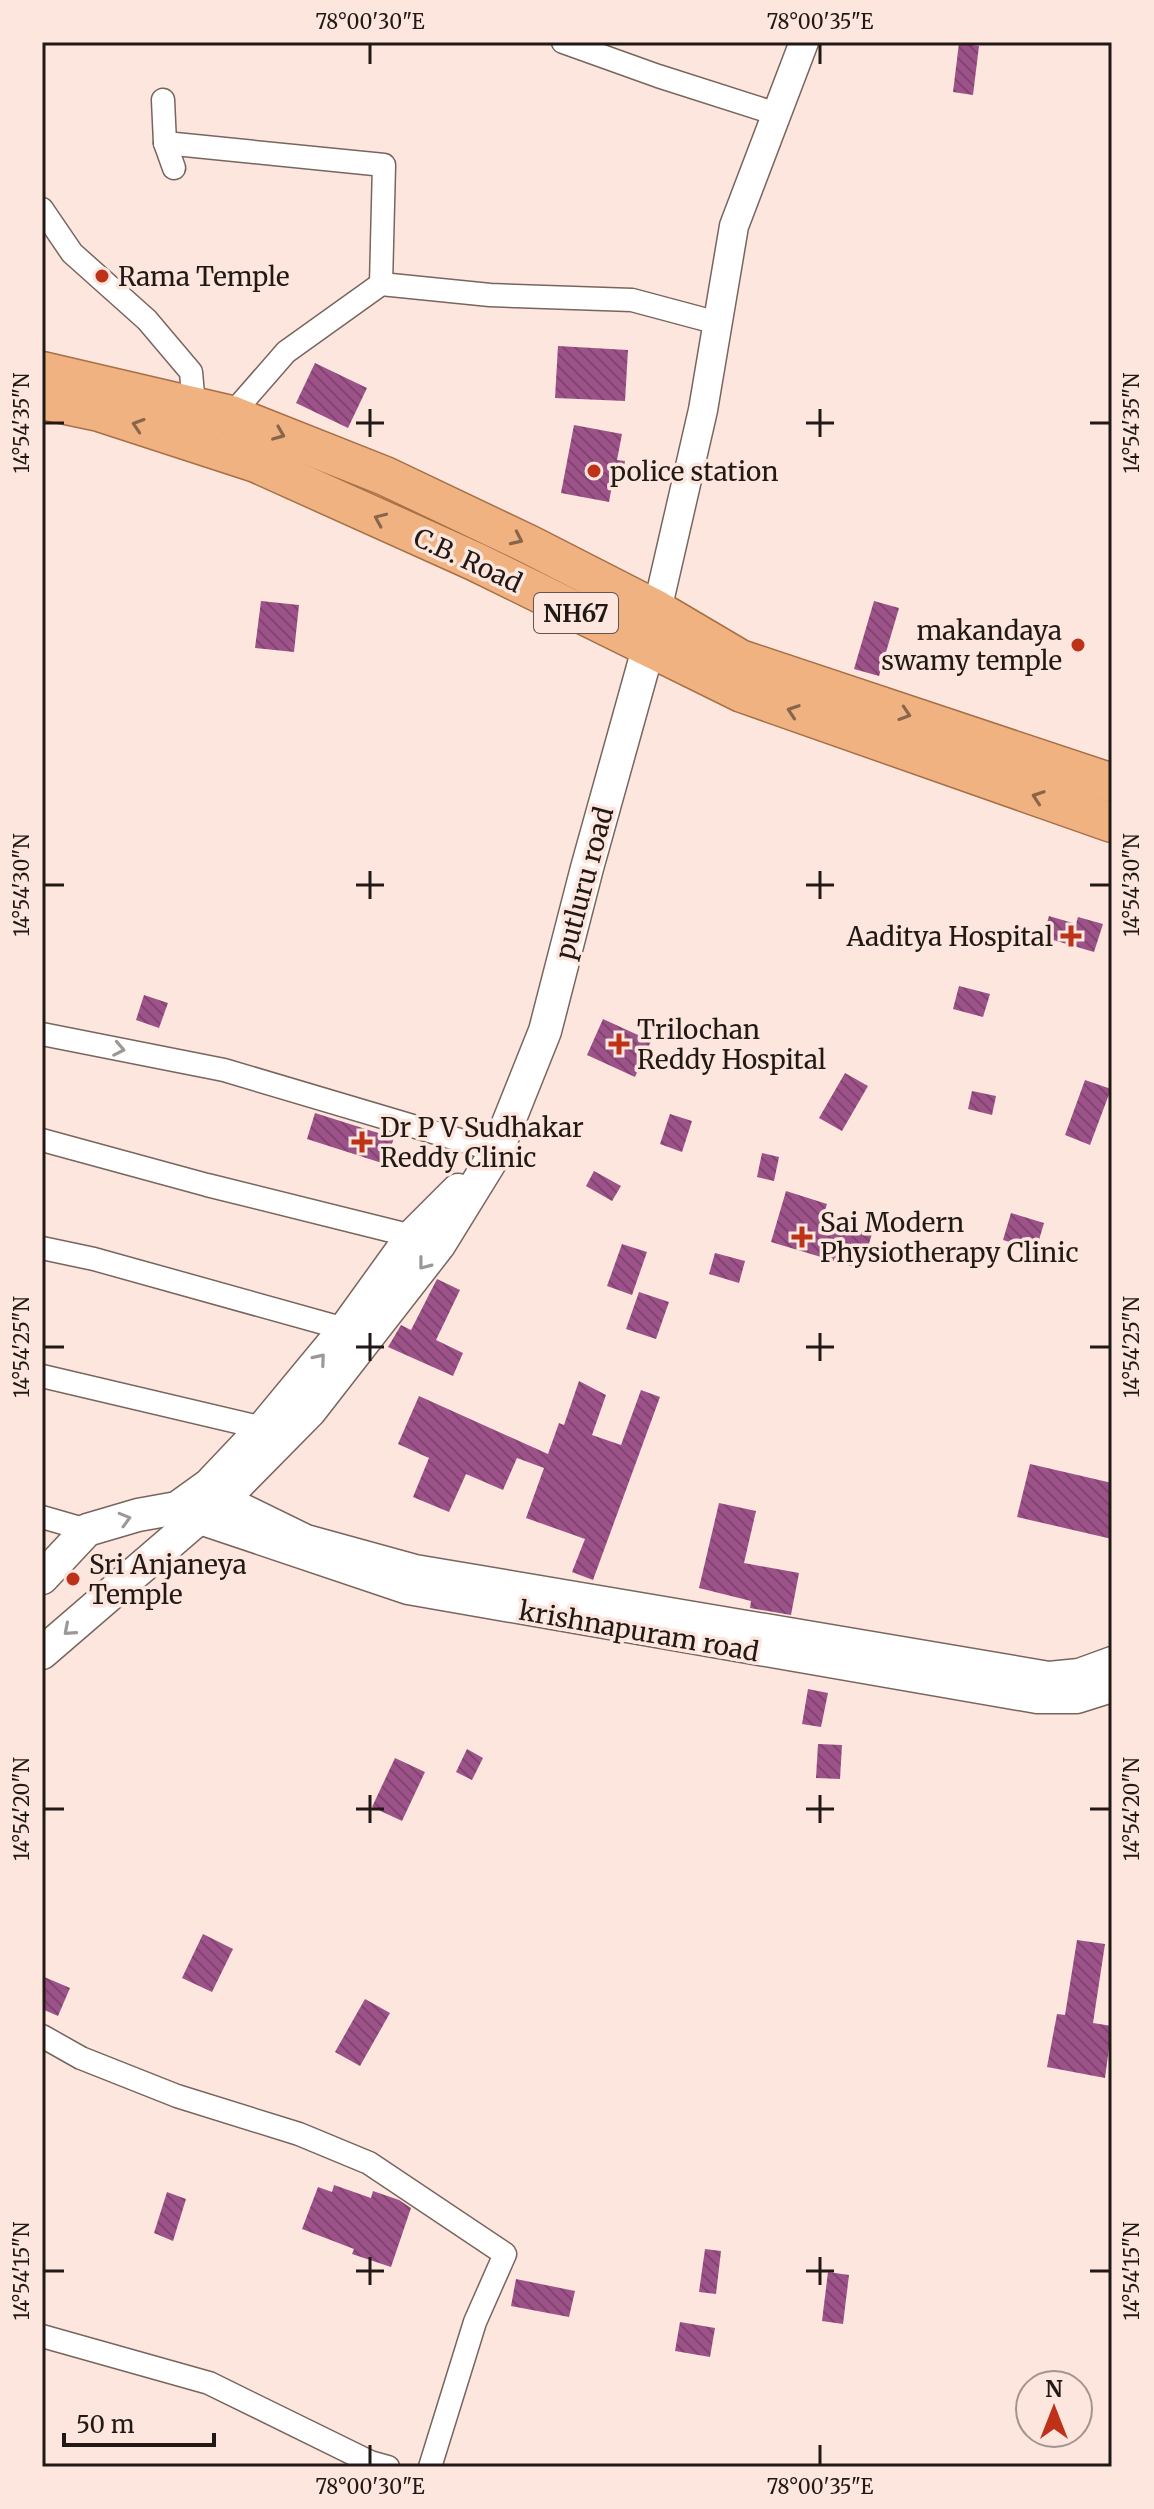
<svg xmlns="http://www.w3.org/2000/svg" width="1154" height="2509" viewBox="0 0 1154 2509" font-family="Merriweather,serif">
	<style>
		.building { fill: url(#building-back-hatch) }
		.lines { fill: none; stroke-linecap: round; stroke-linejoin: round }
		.minor-casing { stroke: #78655d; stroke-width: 25 }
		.tertiary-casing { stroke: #78655d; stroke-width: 31 }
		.secondary-casing { stroke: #78655d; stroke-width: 35 }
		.trunk-casing { stroke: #a67047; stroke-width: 41 }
		.minor { stroke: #fff; stroke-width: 22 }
		.tertiary { stroke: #fff; stroke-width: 28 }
		.secondary { stroke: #fff; stroke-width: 32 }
		.trunk { stroke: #f0b280; stroke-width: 38 }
		.oneway { stroke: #88664b }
		.oneway2 { stroke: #9b9896 }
		.ticks { fill: none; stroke: #211916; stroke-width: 3 }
		.poi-dot { fill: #bd3219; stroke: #fce6de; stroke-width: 3 }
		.labels { text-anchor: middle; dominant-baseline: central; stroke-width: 7; stroke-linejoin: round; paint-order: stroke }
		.shield { fill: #fce6de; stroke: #635652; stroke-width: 2 }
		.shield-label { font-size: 24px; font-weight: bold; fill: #211916 }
		.poi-label { font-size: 26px; fill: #211916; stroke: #fce6de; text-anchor: start }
		.street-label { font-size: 26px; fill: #211916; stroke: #fce6de }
		.neatline { fill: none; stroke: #211916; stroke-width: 3 }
		.ticks-label { font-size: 20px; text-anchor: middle; fill: #211916 }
	</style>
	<defs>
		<pattern id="building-back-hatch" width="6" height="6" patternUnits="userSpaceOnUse" patternTransform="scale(2)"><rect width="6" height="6" fill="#9d5389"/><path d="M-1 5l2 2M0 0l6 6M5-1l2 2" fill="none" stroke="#80446f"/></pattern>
	</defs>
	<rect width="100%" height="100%" fill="#fce6de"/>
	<g class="building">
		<path d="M959,43l20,3 -6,49 -20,-3z"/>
		<path d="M558,346l70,4 -3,51 -70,-3z"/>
		<path d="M315,363l52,25 -19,40 -52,-25z"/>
		<path d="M574,425l48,9 -5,26 8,1 -4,21 -8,-2 -4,22 -48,-9z"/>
		<path d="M261,601l38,4 -5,47 -39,-4z"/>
		<path d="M874,601l25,7 -20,68 -25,-7z"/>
		<path d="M1049,916l27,8 2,-7 25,7 -9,28 -51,-15z"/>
		<path d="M959,986l31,8 -7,23 -30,-8z"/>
		<path d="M144,995l24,8 -9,25 -23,-8z"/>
		<path d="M603,1019l48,22 -16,36 -48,-22z"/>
		<path d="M845,1073l23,13 -26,45 -23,-13z"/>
		<path d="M1085,1080l26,9 -21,56 -25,-10z"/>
		<path d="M972,1091l24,5 -4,19 -24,-6z"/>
		<path d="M315,1113l79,25 -9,26 -78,-25z"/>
		<path d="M670,1114l22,7 -10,31 -22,-8z"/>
		<path d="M762,1153l17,4 -5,24 -17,-4z"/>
		<path d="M594,1171l27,15 -9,15 -26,-15z"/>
		<path d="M786,1191l41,13 -5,16 50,14 -11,35 -90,-27z"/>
		<path d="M1011,1213l33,10 -8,27 -33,-10z"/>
		<path d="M622,1244l25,8 -15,43 -25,-9z"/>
		<path d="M715,1253l30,8 -6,22 -30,-9z"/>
		<path d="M437,1279l23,11 -24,50 27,13 -10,23 -65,-29 13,-22 10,5z"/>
		<path d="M639,1292l30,10 -13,37 -30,-10z"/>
		<path d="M579,1381l27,14 -14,40 29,10 20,-55 19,7 -67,183 -21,-8 13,-33 -59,-21 18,-50 -27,-10 -14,32 -37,-16 -17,38 -36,-15 16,-39 -31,-14 21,-48 129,58 11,-31 5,2z"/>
		<path d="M1030,1464l82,19v56l-95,-22z"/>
		<path d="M719,1503l37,8 -12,52 55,10 -8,42 -41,-7 1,-7 -52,-13z"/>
		<path d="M808,1689l20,4 -7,34 -19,-3z"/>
		<path d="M818,1744l24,1 -2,34 -24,-1z"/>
		<path d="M467,1749l16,9 -11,22 -16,-8z"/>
		<path d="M395,1758l30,14 -23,49 -30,-14z"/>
		<path d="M203,1934l30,15 -21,43 -30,-14z"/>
		<path d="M1077,1940l28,4 -12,79 19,3 -7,52 -58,-11 10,-53 8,1z"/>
		<path d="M42,1976l28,12 -12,28 -16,-7z"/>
		<path d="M365,1999l25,14 -30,53 -25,-14z"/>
		<path d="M334,2185l37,13 2,-7 26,9 12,8 -20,59 -39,-13 2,-5 -52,-20 16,-42 14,5z"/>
		<path d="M167,2192l19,7 -13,42 -19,-8z"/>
		<path d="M705,2249l16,2 -5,43 -17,-2z"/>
		<path d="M828,2272l21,3 -6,49 -21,-3z"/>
		<path d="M516,2279l59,12 -6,26 -58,-11z"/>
		<path d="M680,2322l35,6 -5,29 -35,-6z"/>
	</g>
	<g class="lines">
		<g class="minor-casing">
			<g id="minor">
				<path d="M563,42l95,34 119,38"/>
				<path d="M163,100l2,43 9,25"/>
				<path d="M165,143l219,22 -3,119"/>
				<path d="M42,209l30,44 75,67 44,52 3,34 -5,9"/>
				<path d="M231,415l55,-63 95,-68 109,11 142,5 86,23"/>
				<path d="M42,1034l182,36 273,81"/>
				<path d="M42,1140l165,45 205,51"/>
				<path d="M42,1248l52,11 251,70"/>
				<path d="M42,1376l221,52"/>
				<path d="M42,1517l45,13"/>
				<path d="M42,2036l39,22 96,38 122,38 70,29 136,91 -30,68 -45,145"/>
				<path d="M42,2336l167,47 161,79 18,5"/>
			</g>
		</g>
		<g class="tertiary-casing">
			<g id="tertiary">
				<path d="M657,610l46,-200 31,-184 70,-184"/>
				<path d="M209,1485l13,13 84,41 109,30 634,107 30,-3 33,-12"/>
				<path d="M182,1510l15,9 211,71 629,109h40l35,-11"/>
			</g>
		</g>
		<g class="secondary-casing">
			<g id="secondary">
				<path d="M42,1578l45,-48 51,-15 39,-7 32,-23 54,-57 82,-99 67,-93 46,-46"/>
				<path d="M42,1653l195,-168 73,-74 129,-166 58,-94 48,-120 42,-163 68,-244"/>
			</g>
		</g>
		<g class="trunk-casing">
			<g id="trunk">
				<path d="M42,371l189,44 154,61 145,69 127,65 83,49 372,124"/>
				<path d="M42,400l57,12 157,51 220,99 266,131 370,130"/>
			</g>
		</g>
		<use href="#minor" class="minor"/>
		<use href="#tertiary" class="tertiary"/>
		<use href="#secondary" class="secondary"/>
		<use href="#trunk" class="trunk"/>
	</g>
	<defs><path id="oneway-chevron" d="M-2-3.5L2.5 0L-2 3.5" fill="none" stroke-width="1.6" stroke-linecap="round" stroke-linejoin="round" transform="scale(2)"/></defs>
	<g class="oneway">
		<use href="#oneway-chevron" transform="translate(138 425) rotate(-162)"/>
		<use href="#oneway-chevron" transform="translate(279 434) rotate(22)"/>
		<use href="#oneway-chevron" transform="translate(380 519) rotate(-156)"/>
		<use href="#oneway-chevron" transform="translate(517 539) rotate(25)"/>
		<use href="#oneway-chevron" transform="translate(793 711) rotate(-161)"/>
		<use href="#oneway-chevron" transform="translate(905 714) rotate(18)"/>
		<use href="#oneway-chevron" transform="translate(1038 797) rotate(-161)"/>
	</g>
	<g class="oneway2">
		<use href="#oneway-chevron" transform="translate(119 1049) rotate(11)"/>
		<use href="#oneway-chevron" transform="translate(424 1264) rotate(128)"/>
		<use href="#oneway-chevron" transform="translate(320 1359) rotate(-50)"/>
		<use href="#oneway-chevron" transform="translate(125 1519) rotate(-16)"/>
		<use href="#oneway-chevron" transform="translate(69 1630) rotate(139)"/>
	</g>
	<path class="ticks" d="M370,44v20M820,44v20M370,409v28M820,409v28M44,423h20M356,423h28M806,423h28M1090,423h20M370,871v28M820,871v28M44,885h20M356,885h28M806,885h28M1090,885h20M370,1333v28M820,1333v28M44,1347h20M356,1347h28M806,1347h28M1090,1347h20M370,1795v28M820,1795v28M44,1809h20M356,1809h28M806,1809h28M1090,1809h20M370,2257v28M820,2257v28M44,2271h20M356,2271h28M806,2271h28M1090,2271h20M370,2445v20M820,2445v20"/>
	<g class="poi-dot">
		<circle cx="102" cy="276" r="8"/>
		<circle cx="594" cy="471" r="8"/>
		<circle cx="1078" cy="645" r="8"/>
		<path d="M1067 924h8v8h8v8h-8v8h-8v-8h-8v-8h8z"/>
		<path d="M615 1032h8v8h8v8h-8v8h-8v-8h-8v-8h8z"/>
		<path d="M358 1130h8v8h8v8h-8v8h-8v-8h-8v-8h8z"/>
		<path d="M798 1225h8v8h8v8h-8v8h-8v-8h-8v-8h8z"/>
		<circle cx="73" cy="1579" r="8"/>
	</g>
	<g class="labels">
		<rect class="shield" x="534" y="593" width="84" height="40" rx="6"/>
		<g class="shield-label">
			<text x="576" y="613">NH67</text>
		</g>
		<g class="poi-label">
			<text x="118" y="276">Rama Temple</text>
			<text x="610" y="471">police station</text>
			<text x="1062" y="630" text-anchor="end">makandaya<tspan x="1062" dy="30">swamy temple</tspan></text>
			<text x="1053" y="936" text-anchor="end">Aaditya Hospital</text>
			<text x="637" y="1029">Trilochan<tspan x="637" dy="30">Reddy Hospital</tspan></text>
			<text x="380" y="1127">Dr P V Sudhakar<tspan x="380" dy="30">Reddy Clinic</tspan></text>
			<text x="820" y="1222">Sai Modern<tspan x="820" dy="30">Physiotherapy Clinic</tspan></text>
			<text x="89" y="1564">Sri Anjaneya<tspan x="89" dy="30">Temple</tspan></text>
		</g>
		<g class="street-label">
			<text transform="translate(468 560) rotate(25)">C.B. Road</text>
			<text transform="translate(584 883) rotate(-75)">putluru road</text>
			<text transform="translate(639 1631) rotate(10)">krishnapuram road</text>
		</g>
	</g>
	<rect width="1154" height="2509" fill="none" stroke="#fce6de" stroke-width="88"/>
	<g transform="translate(1054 2409)"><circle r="38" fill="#fce6de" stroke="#a4948e" stroke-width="2"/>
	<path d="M0-6L14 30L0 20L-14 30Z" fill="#bd3219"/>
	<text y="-12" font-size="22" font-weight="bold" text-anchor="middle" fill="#211916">N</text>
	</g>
	<path d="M64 2433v12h150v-12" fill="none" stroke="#211916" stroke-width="4"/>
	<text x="76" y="2433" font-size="24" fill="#211916" stroke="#fce6de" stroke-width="6" paint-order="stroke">50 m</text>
	<rect x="44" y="44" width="1066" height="2421" class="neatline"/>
	<g class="ticks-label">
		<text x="370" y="29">78°00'30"E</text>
		<text x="820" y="29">78°00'35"E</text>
		<text transform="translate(22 423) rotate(-90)" y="7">14°54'35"N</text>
		<text transform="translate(1132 423) rotate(-90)" y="7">14°54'35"N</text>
		<text transform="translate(22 885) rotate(-90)" y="7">14°54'30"N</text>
		<text transform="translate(1132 885) rotate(-90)" y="7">14°54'30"N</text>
		<text transform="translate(22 1347) rotate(-90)" y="7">14°54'25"N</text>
		<text transform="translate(1132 1347) rotate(-90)" y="7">14°54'25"N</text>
		<text transform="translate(22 1809) rotate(-90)" y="7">14°54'20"N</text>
		<text transform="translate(1132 1809) rotate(-90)" y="7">14°54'20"N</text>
		<text transform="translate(22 2271) rotate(-90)" y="7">14°54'15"N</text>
		<text transform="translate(1132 2271) rotate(-90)" y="7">14°54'15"N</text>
		<text x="370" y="2494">78°00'30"E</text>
		<text x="820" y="2494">78°00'35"E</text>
	</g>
</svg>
